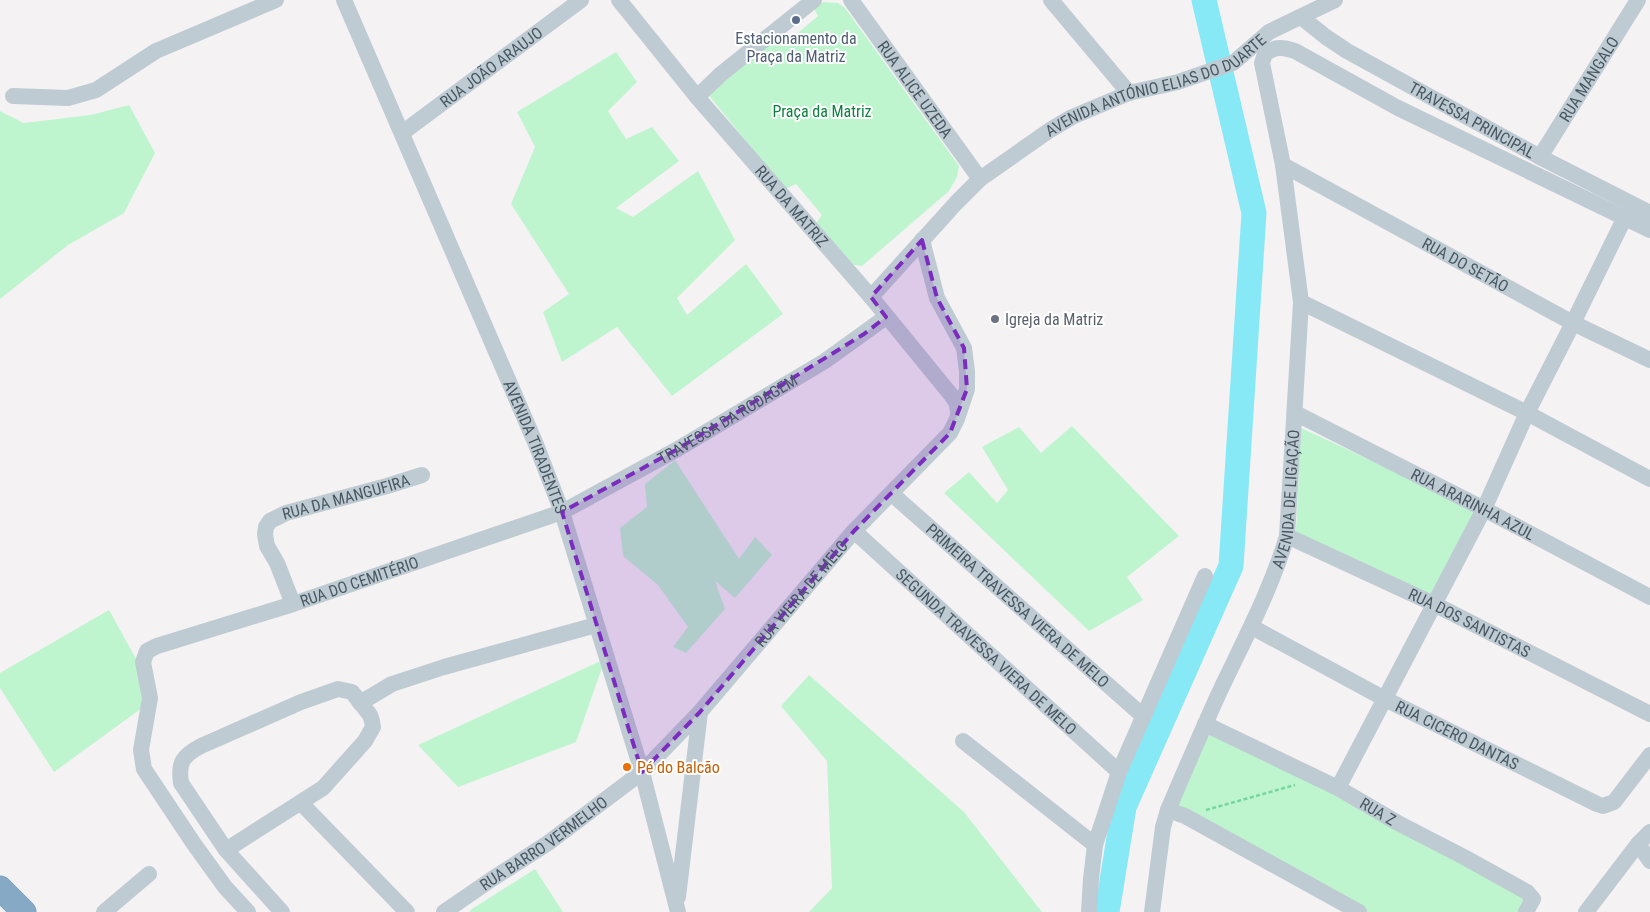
<svg xmlns="http://www.w3.org/2000/svg" width="1650" height="912" viewBox="0 0 1650 912" font-family="'Roboto Condensed',sans-serif">
	<style>
		.green { fill: #bef5cf }
		.lines { fill: none; stroke-linecap: round; stroke-linejoin: round }
		.river { stroke: #87e8f6; stroke-width: 25 }
		.highway-casing { stroke: #7195b2; stroke-width: 25 }
		.path { stroke: #72d79d; stroke-width: 2.5; stroke-dasharray: 4 2.5; stroke-linecap: butt }
		.minor { stroke: #bfcbd3; stroke-width: 16 }
		.highway { stroke: #86aac6; stroke-width: 24 }
		.marked { fill: #7b2cbf; fill-opacity: 0.2; stroke: #7b2cbf; stroke-width: 4; stroke-dasharray: 10 6; stroke-linejoin: round }
		.service-dot { fill: #5c6f8a; stroke: #fff; stroke-width: 2 }
		.worship-dot { fill: #6b7280; stroke: #fff; stroke-width: 2 }
		.food-dot { fill: #e8710a; stroke: #fff; stroke-width: 2 }
		.labels { text-anchor: middle; dominant-baseline: central; stroke-width: 4; stroke-linejoin: round; paint-order: stroke }
		.service-label { font-size: 16px; fill: #4e5e75; stroke: #fff }
		.street-label { font-size: 16px; fill: #485863; stroke: #fff }
		.park-label { font-size: 16px; fill: #0d823f; stroke: #fff }
		.worship-label { font-size: 16px; fill: #5b616d; stroke: #fff; text-anchor: start }
		.food-label { font-size: 16px; fill: #c56008; stroke: #fff; text-anchor: start }
	</style>
	<rect width="100%" height="100%" fill="#f5f2f3"/>
	<g class="green">
		<path d="M823,2l15,1 7,5 114,158 -2,11 -8,14 -87,75 -15,-2 -33,-38 8,-11 -26,-31 -11,5 -78,-96 68,-57 11,7 32,-27 -5,-9z"/>
		<path d="M616,52l21,30 -29,29 18,28 26,-12 27,34 -63,47 17,9 65,-46 37,69 -58,58 10,17 59,-51 37,50 -111,82 -55,-69 -55,35 -19,-50 26,-18 -58,-90 24,-57 -18,-35z"/>
		<path d="M129,105l26,48 -31,60 -56,32 -68,54v-188l24,12 67,-8z"/>
		<path d="M1072,426l107,110 -52,41 16,23 -54,31 -145,-138 25,-21 28,31 11,-13 -26,-43 37,-20 22,26z"/>
		<path d="M1301,428l178,82 -48,85 -135,-63z"/>
		<path d="M675,460l64,99 16,-22 17,18 -37,43 -20,-17 10,28 -39,44 -13,-6 15,-20 -30,-42 -35,-29 -3,-28 27,-21 -2,-23z"/>
		<path d="M109,610l48,87 -103,75 -54,-84v-15z"/>
		<path d="M605,659l-29,83 -118,45 -40,-42z"/>
		<path d="M809,675l155,137 78,100h-233l23,-24 -5,-127 -46,-55z"/>
		<path d="M1204,724l327,173 -10,15h-167l-187,-102z"/>
		<path d="M535,869l28,43h-94l3,-3z"/>
	</g>
	<g class="lines">
		<path class="river" d="M1107,912l17,-105 107,-241 23,-353 -50,-213"/>
		<g class="highway-casing">
			<path id="highway" d="M0,888l24,24"/>
		</g>
		<path class="path" d="M1206,810l89,-25"/>
		<g class="minor">
			<path id="s1" d="M344,0l191,442 27,70 80,260 36,140"/>
			<path id="s2" d="M619,0l78,97 174,200 81,99 5,8 1,9"/>
			<path id="s3" d="M851,0l129,179"/>
			<path d="M1051,0l78,93"/>
			<path id="s4" d="M1301,17l25,20 21,14 193,106 110,56"/>
			<path d="M13,96l55,2 28,-8 60,-39 120,-51"/>
			<path d="M697,97l24,-23 93,-74"/>
			<path id="s5" d="M402,133l179,-133"/>
			<path id="s6" d="M1540,157l98,-157"/>
			<path id="s7" d="M1283,165l290,158 77,37"/>
			<path id="s8" d="M871,297l85,-94 24,-24 70,-49 22,-13 57,-24 49,-11 55,-19 36,-31 66,-32"/>
			<path d="M1301,302l226,111 123,66"/>
			<path id="s9" d="M1295,413l189,96 166,88"/>
			<path id="s10" d="M892,494l251,222"/>
			<path id="s11" d="M854,531l265,241"/>
			<path id="s12" d="M1287,536l147,68 216,110"/>
			<path id="s13" d="M293,604l-16,-41 -10,-17 -2,-12 1,-7 4,-6 16,-8 101,-27 35,-11"/>
			<path id="s14" d="M1252,627l133,72 212,105 6,2 11,-4 36,-47"/>
			<path d="M360,703l32,-19 52,-17 152,-42"/>
			<path id="s15" d="M1205,724l133,64 60,35 66,34 63,35 6,7 -7,13"/>
			<path d="M963,741l132,104"/>
			<path d="M1338,788l146,-279 43,-96 46,-90 52,-106"/>
			<path d="M301,803l106,109"/>
			<path d="M1168,810l17,6 174,96"/>
			<path d="M1638,844l12,17"/>
			<path d="M226,850l97,-62 42,-47 8,-14 -1,-6 -2,-6 -18,-23 -14,-3 -37,13 -100,44c-19,10 -23,17 -20,37l45,67 56,62"/>
			<path d="M678,897l22,-185"/>
			<path d="M104,912l45,-38"/>
			<path id="s16" d="M248,912l-23,-25 -31,-43 -50,-75 -3,-19 9,-52 -7,-36 4,-11 10,-5 136,-42 269,-92 114,-62 149,-89 61,-44"/>
			<path id="s17" d="M444,912l48,-33 56,-36 94,-71 58,-60 154,-181 96,-98 7,-14 10,-30v-18l-3,-23 -27,-50 -15,-58"/>
			<path d="M1089,912l2,-33 4,-34 24,-73 86,-196"/>
			<path id="s18" d="M1152,912l11,-85 5,-17c17,-40 34,-80 52,-119 24,-51 51,-101 67,-155l14,-234 -18,-137 -21,-102 3,-9c10,-8 18,-7 30,-3l103,57 252,122"/>
			<path d="M1586,912l52,-68 12,-12"/>
		</g>
		<use href="#highway" class="highway"/>
	</g>
	<path class="marked" d="M922,240l15,58 27,50 3,41 -17,44 -96,98 -154,181 -58,60 -80,-260 114,-62 188,-116 22,-17 -15,-20z"/>
	<circle class="service-dot" cx="796" cy="20" r="5"/>
	<circle class="worship-dot" cx="995" cy="319" r="5"/>
	<circle class="food-dot" cx="627" cy="767" r="5"/>
	<g class="labels">
		<g class="service-label">
			<text x="796" y="38">Estacionamento da<tspan x="796" dy="18">Praça da Matriz</tspan></text>
		</g>
		<g class="street-label">
			<text stroke="none"><textPath href="#s5" startOffset="111">RUA JOÃO ARAUJO</textPath></text>
			<text stroke="none"><textPath href="#s6" startOffset="92">RUA MANGALO</textPath></text>
			<text stroke="none"><textPath href="#s8" startOffset="362">AVENIDA ANTÓNIO ELIAS DO DUARTE</textPath></text>
			<text stroke="none"><textPath href="#s3" startOffset="110">RUA ALICE UZEDA</textPath></text>
			<text stroke="none"><textPath href="#s4" startOffset="200">TRAVESSA PRINCIPAL</textPath></text>
			<text stroke="none"><textPath href="#s2" startOffset="269">RUA DA MATRIZ</textPath></text>
			<text stroke="none"><textPath href="#s7" startOffset="208">RUA DO SETÃO</textPath></text>
			<text stroke="none"><textPath href="#s16" startOffset="925">TRAVESSA DA RODAGEM</textPath></text>
			<text stroke="none"><textPath href="#s1" startOffset="486">AVENIDA TIRADENTES</textPath></text>
			<text stroke="none"><textPath href="#s13" startOffset="170">RUA DA MANGUFIRA</textPath></text>
			<text stroke="none"><textPath href="#s18" startOffset="439">AVENIDA DE LIGAÇÃO</textPath></text>
			<text stroke="none"><textPath href="#s9" startOffset="200">RUA ARARINHA AZUL</textPath></text>
			<text stroke="none"><textPath href="#s16" startOffset="521">RUA DO CEMITÉRIO</textPath></text>
			<text stroke="none"><textPath href="#s17" startOffset="482">RUA VIEIRA DE MELO</textPath></text>
			<text stroke="none"><textPath href="#s10" startOffset="168">PRIMEIRA TRAVESSA VIERA DE MELO</textPath></text>
			<text stroke="none"><textPath href="#s12" startOffset="202">RUA DOS SANTISTAS</textPath></text>
			<text stroke="none"><textPath href="#s11" startOffset="179">SEGUNDA TRAVESSA VIERA DE MELO</textPath></text>
			<text stroke="none"><textPath href="#s14" startOffset="232">RUA CICERO DANTAS</textPath></text>
			<text stroke="none"><textPath href="#s15" startOffset="194">RUA Z</textPath></text>
			<text stroke="none"><textPath href="#s17" startOffset="121">RUA BARRO VERMELHO</textPath></text>
		</g>
		<g class="park-label">
			<text x="822" y="111">Praça da Matriz</text>
		</g>
		<g class="worship-label">
			<text x="1005" y="319">Igreja da Matriz</text>
		</g>
		<g class="food-label">
			<text x="637" y="767">Pé do Balcão</text>
		</g>
	</g>
</svg>
